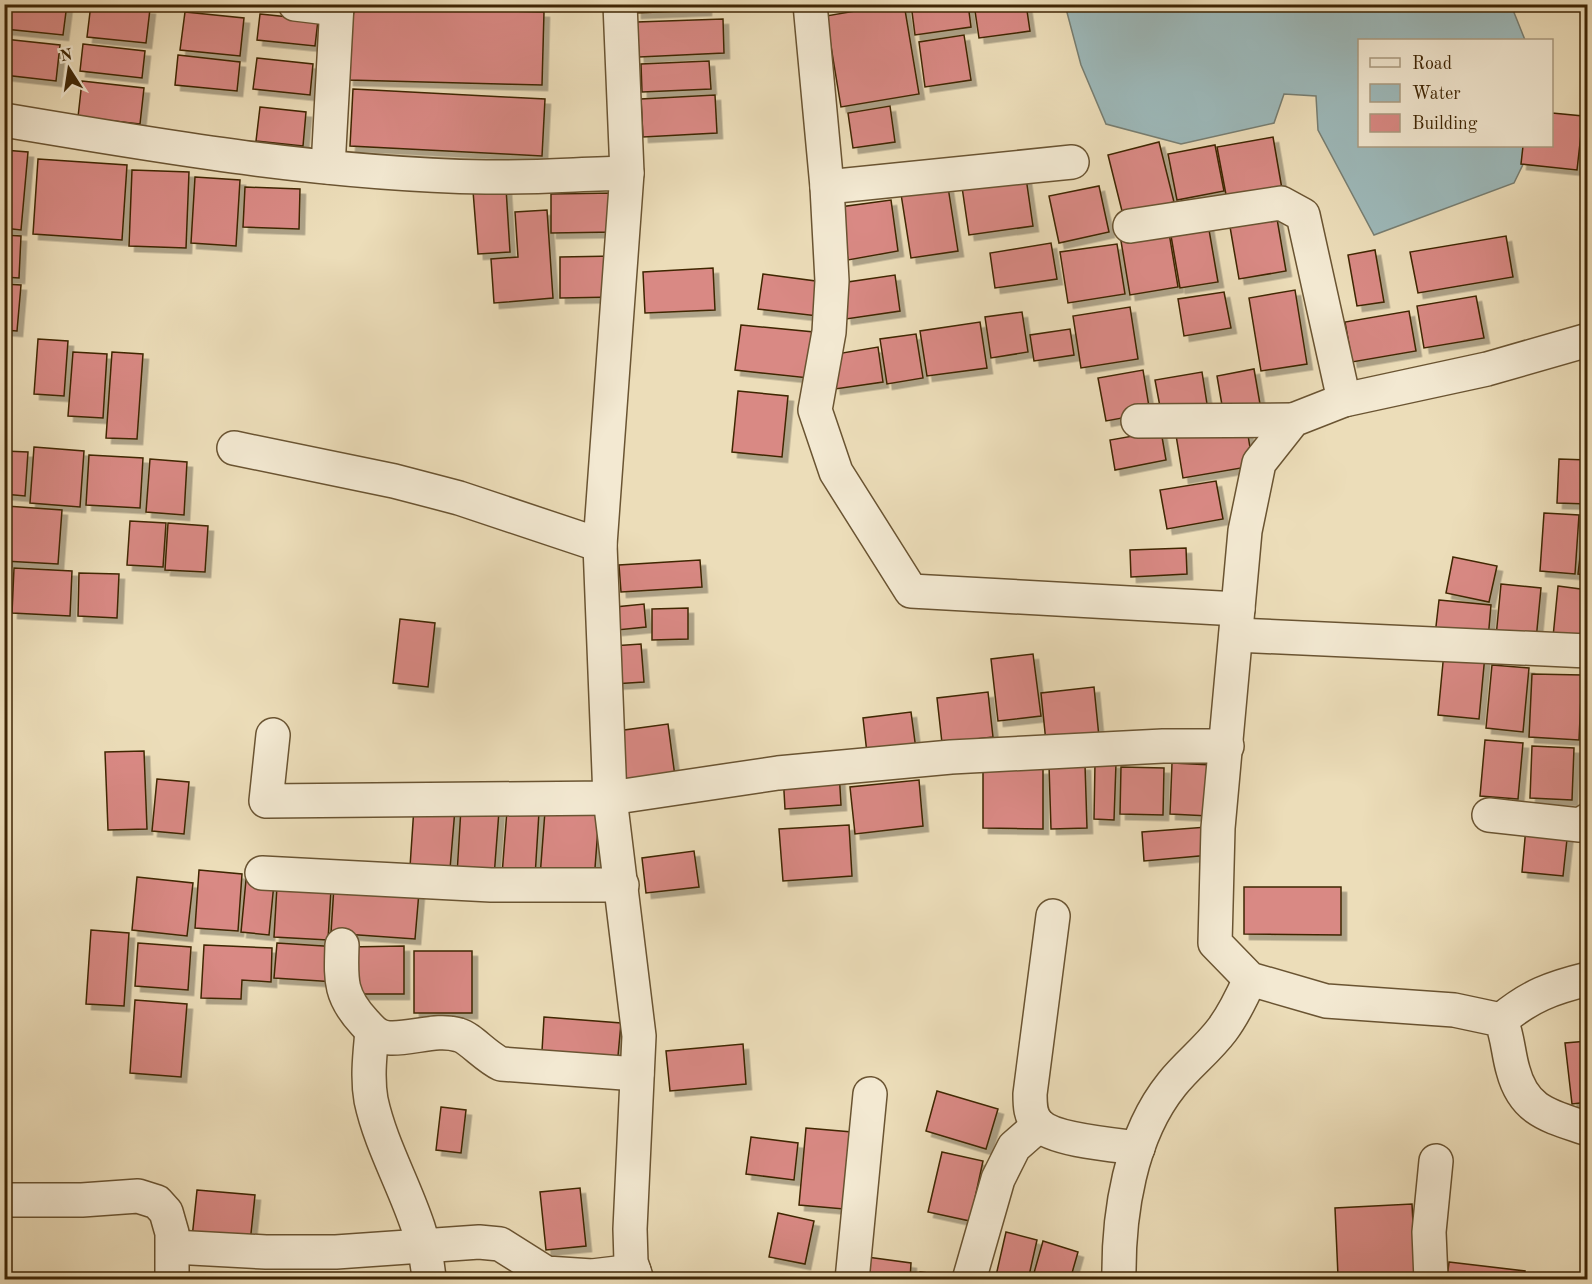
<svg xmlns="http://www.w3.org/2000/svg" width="1592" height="1284" viewBox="0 0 1592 1284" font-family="'Old Standard TT',serif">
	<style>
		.water { fill: #9db9ba; stroke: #777e72; stroke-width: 1.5 }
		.building { fill: #d98984; stroke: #3f2605; stroke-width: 1.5; filter: url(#shadow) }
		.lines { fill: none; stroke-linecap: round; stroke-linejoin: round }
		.minor-casing { stroke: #6a5432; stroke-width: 36 }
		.tertiary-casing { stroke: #6a5432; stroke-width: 36 }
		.minor { stroke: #f3e9d2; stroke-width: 33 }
		.tertiary { stroke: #f3e9d2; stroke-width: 33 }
	</style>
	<defs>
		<filter id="shadow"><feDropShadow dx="5.5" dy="5.5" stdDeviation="0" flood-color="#0004"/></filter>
	</defs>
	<rect width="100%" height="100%" fill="#ecddb9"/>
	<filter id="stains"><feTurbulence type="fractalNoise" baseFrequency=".00333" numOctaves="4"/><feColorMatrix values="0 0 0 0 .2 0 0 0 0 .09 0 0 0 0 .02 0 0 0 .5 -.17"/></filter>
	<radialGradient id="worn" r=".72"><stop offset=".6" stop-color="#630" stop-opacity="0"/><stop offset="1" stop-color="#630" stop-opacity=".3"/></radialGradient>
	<path class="water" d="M1065,5h446l14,35h-165v106h172l-18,37 -140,52 -56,-105 -2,-34 -32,-2 -10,29 -93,21 -75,-20 -25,-59z"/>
	<g class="building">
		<path d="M8,4h59l-4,31 -58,-6z"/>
		<path d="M91,4l59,5 -4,34 -59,-6z"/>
		<path d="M636,4h70v6l-70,3z"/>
		<path d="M896,4h8l15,90 -78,13 -15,-91z"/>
		<path d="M911,4h57l3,23 -56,8z"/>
		<path d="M974,4h52l4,27 -51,7z"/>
		<path d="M350,6l194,6 -2,73 -194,-5z"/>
		<path d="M185,12l59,6 -4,38 -60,-6z"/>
		<path d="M260,14l58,6 -3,26 -58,-6z"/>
		<path d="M723,19l1,34 -85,4 -2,-35z"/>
		<path d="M964,35l7,45 -46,7 -6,-45z"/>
		<path d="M4,39l56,6 -4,36 -52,-6z"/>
		<path d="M83,44l62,7 -3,27 -62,-7z"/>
		<path d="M178,55l62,7 -3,29 -62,-6z"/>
		<path d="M257,58l56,6 -3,31 -57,-6z"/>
		<path d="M709,61l2,28 -69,3 -1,-28z"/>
		<path d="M82,81l62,7 -4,36 -62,-7z"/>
		<path d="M353,89l192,10 -3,57 -192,-10z"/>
		<path d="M715,95l2,38 -74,4 -2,-38z"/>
		<path d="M890,106l5,36 -42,6 -5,-35z"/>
		<path d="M260,107l46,5 -3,34 -47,-5z"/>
		<path d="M1552,113l31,3 -6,54 -56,-6 2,-18h29z"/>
		<path d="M1273,137l9,52 -55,11 -10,-53z"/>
		<path d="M1159,142l15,60 -51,13 -15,-60z"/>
		<path d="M1215,145l9,46 -47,9 -9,-46z"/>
		<path d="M4,150l24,2 -7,78 -17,-2z"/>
		<path d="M38,159l89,6 -5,75 -89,-6z"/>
		<path d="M132,170l57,2 -3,76 -57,-2z"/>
		<path d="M195,177l45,3 -4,66 -45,-3z"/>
		<path d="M1026,178l7,48 -64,9 -7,-48z"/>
		<path d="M1099,186l10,46 -50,11 -10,-47z"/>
		<path d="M245,187l55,2 -1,40 -56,-2z"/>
		<path d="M948,187l10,64 -47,7 -10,-64z"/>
		<path d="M506,188l4,64 -32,2 -5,-63z"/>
		<path d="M615,193l1,39 -65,1v-39z"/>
		<path d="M891,200l7,51 -50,9 -8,-53z"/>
		<path d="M547,210l6,88 -59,5 -3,-44 27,-2 -3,-45z"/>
		<path d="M1276,213l10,58 -47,8 -10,-58z"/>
		<path d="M1208,224l10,58 -38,6 -10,-58z"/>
		<path d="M1169,233l9,54 -48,8 -9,-54z"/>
		<path d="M4,235l17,1 -2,42 -15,-1z"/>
		<path d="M1506,236l7,41 -95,16 -8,-41z"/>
		<path d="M1051,243l6,36 -62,9 -5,-35z"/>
		<path d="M1117,244l8,50 -57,9 -8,-51z"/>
		<path d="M1375,250l9,52 -27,4 -9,-51z"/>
		<path d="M615,256v41l-55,1v-41z"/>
		<path d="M713,268l2,42 -70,3 -2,-41z"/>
		<path d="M763,274l60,8 -5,34 -60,-7z"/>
		<path d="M895,275l5,36 -54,8 -5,-36z"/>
		<path d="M4,284l17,1 -4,46 -13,-1z"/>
		<path d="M1295,290l12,74 -46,7 -12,-73z"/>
		<path d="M1224,292l7,36 -47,8 -6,-37z"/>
		<path d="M1476,296l8,42 -60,10 -7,-42z"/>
		<path d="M1130,307l8,52 -57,9 -8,-52z"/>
		<path d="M1409,311l7,40 -64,11 -7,-40z"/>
		<path d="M1022,312l6,40 -37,6 -6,-41z"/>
		<path d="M980,322l7,46 -60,8 -7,-45z"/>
		<path d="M741,325l73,7 -5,46 -74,-8z"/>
		<path d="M1070,329l4,26 -40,6 -4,-26z"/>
		<path d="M916,334l7,44 -36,6 -7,-45z"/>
		<path d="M38,339l30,2 -4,55 -30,-2z"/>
		<path d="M878,347l5,35 -48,7 -5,-34z"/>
		<path d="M73,352l34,2 -4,64 -35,-2z"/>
		<path d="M112,352l31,2 -6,85 -31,-1z"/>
		<path d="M1254,369l6,35 -37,7 -6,-35z"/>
		<path d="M1143,370l7,43 -44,8 -8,-43z"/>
		<path d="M1202,372l5,32 -46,8 -6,-32z"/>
		<path d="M738,391l50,5 -6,61 -50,-5z"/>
		<path d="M1246,423l7,43 -70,12 -7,-43z"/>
		<path d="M1161,431l5,29 -51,10 -5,-30z"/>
		<path d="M34,447l50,4 -4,56 -50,-4z"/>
		<path d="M4,451l24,1 -3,44 -21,-2z"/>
		<path d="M89,455l54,3 -3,50 -54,-3z"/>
		<path d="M150,459l37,3 -3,53 -38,-3z"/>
		<path d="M1559,459l29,1v44l-31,-1z"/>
		<path d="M1216,481l7,38 -56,10 -7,-39z"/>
		<path d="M6,506l56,4 -4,54 -54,-3z"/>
		<path d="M1544,513l35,2 -4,59 -35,-3z"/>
		<path d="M1585,514l3,1v60l-10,-1z"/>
		<path d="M130,521l36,2 -3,44 -36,-2z"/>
		<path d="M168,523l40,3 -3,46 -40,-2z"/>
		<path d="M1186,548l1,26 -56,3 -1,-27z"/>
		<path d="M1453,557l44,9 -8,36 -43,-9z"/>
		<path d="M700,560l2,27 -81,5 -2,-27z"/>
		<path d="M14,568l58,3 -2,45 -58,-3z"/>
		<path d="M79,573l40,1 -2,44 -39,-2z"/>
		<path d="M1501,584l40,4 -5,52 -40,-3z"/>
		<path d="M1558,586l30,4v51l-35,-4z"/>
		<path d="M1439,600l52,5 -3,34 -53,-4z"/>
		<path d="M644,604l2,23 -29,3 -2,-23z"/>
		<path d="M688,608v31l-36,1v-31z"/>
		<path d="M400,619l35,4 -7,64 -35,-4z"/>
		<path d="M641,644l3,38 -31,2 -1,-38z"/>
		<path d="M1444,652l41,3 -6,64 -41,-4z"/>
		<path d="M1033,654l8,62 -43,5 -7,-62z"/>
		<path d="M1492,665l37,3 -6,64 -37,-4z"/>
		<path d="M1532,674l50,1 -3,65 -50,-3z"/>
		<path d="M1094,687l5,50 -53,5 -5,-49z"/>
		<path d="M988,692l5,45 -51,6 -5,-45z"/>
		<path d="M911,712l6,45 -49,5 -5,-44z"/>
		<path d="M668,724l8,60 -51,7 -8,-60z"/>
		<path d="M1485,740l38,3 -5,56 -38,-3z"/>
		<path d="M1532,746l42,2 -2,52 -42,-2z"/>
		<path d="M144,751l3,78 -39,1 -3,-78z"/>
		<path d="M1095,763h21l-2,57 -20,-1z"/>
		<path d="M1172,763l40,2 -3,51 -39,-2z"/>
		<path d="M1049,765h36l2,63 -36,1z"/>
		<path d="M1121,767l43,1 -1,47 -43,-1z"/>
		<path d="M983,769h60v60l-60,-1z"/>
		<path d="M839,771l2,34 -56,4 -2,-35z"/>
		<path d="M157,779l32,3 -5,52 -32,-3z"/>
		<path d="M919,780l4,46 -68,8 -5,-47z"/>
		<path d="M414,807l41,2 -5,60 -40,-2z"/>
		<path d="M461,808l38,3 -5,66 -37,-3z"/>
		<path d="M507,810l32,2 -4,65 -33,-2z"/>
		<path d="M545,811l54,4 -5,66 -54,-4z"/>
		<path d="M849,825l3,51 -69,5 -4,-52z"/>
		<path d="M1207,827l3,28 -66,6 -2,-29z"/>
		<path d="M1526,827l42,3 -5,46 -41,-4z"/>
		<path d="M694,851l5,36 -53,6 -4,-35z"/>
		<path d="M199,870l43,4 -4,57 -43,-3z"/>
		<path d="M137,877l56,6 -6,53 -55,-6z"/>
		<path d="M246,880l28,3 -5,52 -28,-3z"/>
		<path d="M277,886l54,3 -3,51 -54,-3z"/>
		<path d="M334,886l85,6 -4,47 -84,-6z"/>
		<path d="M1244,887h97v48l-97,-1z"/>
		<path d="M91,930l38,3 -5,73 -38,-2z"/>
		<path d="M138,943l53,4 -3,43 -53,-4z"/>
		<path d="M277,943l62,4 -3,35 -62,-4z"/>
		<path d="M204,945l68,3 -1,34 -29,-2 -1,19 -40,-1z"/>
		<path d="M404,946v48h-56v-47z"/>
		<rect x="414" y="951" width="58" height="62"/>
		<path d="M135,1000l52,4 -6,73 -51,-4z"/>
		<path d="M544,1017l77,6 -3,33 -76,-5z"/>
		<path d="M1588,1041v61l-16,2 -7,-61z"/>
		<path d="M743,1044l3,40 -76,7 -4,-40z"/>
		<path d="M937,1091l61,18 -12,40 -60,-18z"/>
		<path d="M441,1107l25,3 -5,43 -25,-3z"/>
		<path d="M806,1128l46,4 -8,77 -45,-4z"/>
		<path d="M751,1137l47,6 -4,37 -48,-6z"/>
		<path d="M942,1152l41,9 -13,60 -42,-9z"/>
		<path d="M580,1188l6,58 -40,4 -6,-58z"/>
		<path d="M197,1190l58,5 -5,48 -58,-5z"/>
		<path d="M1412,1204l4,76h-50v-6l-28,2 -3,-68z"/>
		<path d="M778,1213l36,8 -9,43 -36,-7z"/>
		<path d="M1006,1232l31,8 -9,40h-33z"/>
		<path d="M1043,1241l35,11 -8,28h-38z"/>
		<path d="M867,1257l44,6 -1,17h-46z"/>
		<path d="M1449,1262l76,9 -1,9h-77z"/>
		<path d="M920,1272l43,5 -1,3h-43z"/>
		<path d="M505,1275v5h-36z"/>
	</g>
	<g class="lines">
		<g class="minor-casing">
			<g id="minor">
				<path d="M295,4l42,5"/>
				<path d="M620,4l7,169"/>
				<path d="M810,4l17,183 5,94 -3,51 -14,78 21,62 75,119 327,18"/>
				<path d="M328,167l9,-163"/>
				<path d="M827,187l245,-25"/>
				<path d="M1130,226l151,-23 22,12 41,185"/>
				<path d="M1588,340l-101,29 -143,31 -51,20 -34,43 -14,68 -27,297 -3,115 35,36 76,22 128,9 47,10c7,17 7,33 12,50 11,42 37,46 75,59"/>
				<path d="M1138,421l155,-1"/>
				<path d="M234,448l160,33 65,17 141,47"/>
				<path d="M1236,635l352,16"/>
				<path d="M273,735l-7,66 344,-3 168,-25 173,-16 212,-11h64"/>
				<path d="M1489,815l91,10 8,-5"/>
				<path d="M262,873l229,12h131"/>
				<path d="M1053,916l-23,178c0,11 0,23 9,31 15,15 76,20 99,23"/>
				<path d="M342,945c-1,34 -3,50 22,77 8,9 14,16 26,16 23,1 47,-10 69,-3 11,3 27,22 42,29l136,10"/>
				<path d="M1501,1020c29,-24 50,-32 87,-41"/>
				<path d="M372,1031c-2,23 -5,46 -1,69 13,61 54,116 58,180"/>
				<path d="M4,1200h78l56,-4 19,6 9,10 6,21v47"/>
				<path d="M173,1247l93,5h70l143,-10 21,2 46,29 46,3 42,-5"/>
				<path d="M852,1280l18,-186"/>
				<path d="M969,1280l29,-101 16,-32 25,-22"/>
				<path d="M1119,1280c-1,-66 11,-144 53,-196 15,-19 35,-34 50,-54 12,-16 20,-33 28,-51"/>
				<path d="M1431,1280l-2,-48 7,-71"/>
			</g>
		</g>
		<g class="tertiary-casing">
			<path id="tertiary" d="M4,120c160,27 320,54 482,57 47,1 94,-3 141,-4l-27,372 10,253 29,238 -9,193 1,33 6,18"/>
		</g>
		<use href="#minor" class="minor"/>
		<use href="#tertiary" class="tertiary"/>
	</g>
	<rect width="1592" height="1284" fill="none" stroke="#ecddb9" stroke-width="24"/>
	<rect x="6" y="6" width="1580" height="1272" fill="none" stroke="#3f2605" stroke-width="3"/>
	<rect x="12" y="12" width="1568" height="1260" fill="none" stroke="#3f2605" stroke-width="1.5"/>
	<rect x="1358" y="39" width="195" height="108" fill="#f3e9d2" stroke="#ab9b80" stroke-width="1.5"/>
	<rect x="1370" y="58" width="30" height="9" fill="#f3e9d2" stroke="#ab9b80" stroke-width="1.5"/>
	<text x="1412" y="69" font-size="18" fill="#3f2605">Road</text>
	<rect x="1370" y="84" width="30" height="18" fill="#9db9ba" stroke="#ab9b80" stroke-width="1.5"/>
	<text x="1412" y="99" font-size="18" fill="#3f2605">Water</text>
	<rect x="1370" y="114" width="30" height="18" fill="#d98984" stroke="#ab9b80" stroke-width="1.5"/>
	<text x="1412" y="129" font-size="18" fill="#3f2605">Building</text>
	<g transform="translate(69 69) rotate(348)" stroke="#f3e9d2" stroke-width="4.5" paint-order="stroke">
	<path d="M0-4.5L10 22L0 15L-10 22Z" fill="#3f2605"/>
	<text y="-9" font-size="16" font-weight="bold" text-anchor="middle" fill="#3f2605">N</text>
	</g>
	<rect width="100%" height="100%" filter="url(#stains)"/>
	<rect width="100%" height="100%" fill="url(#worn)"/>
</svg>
